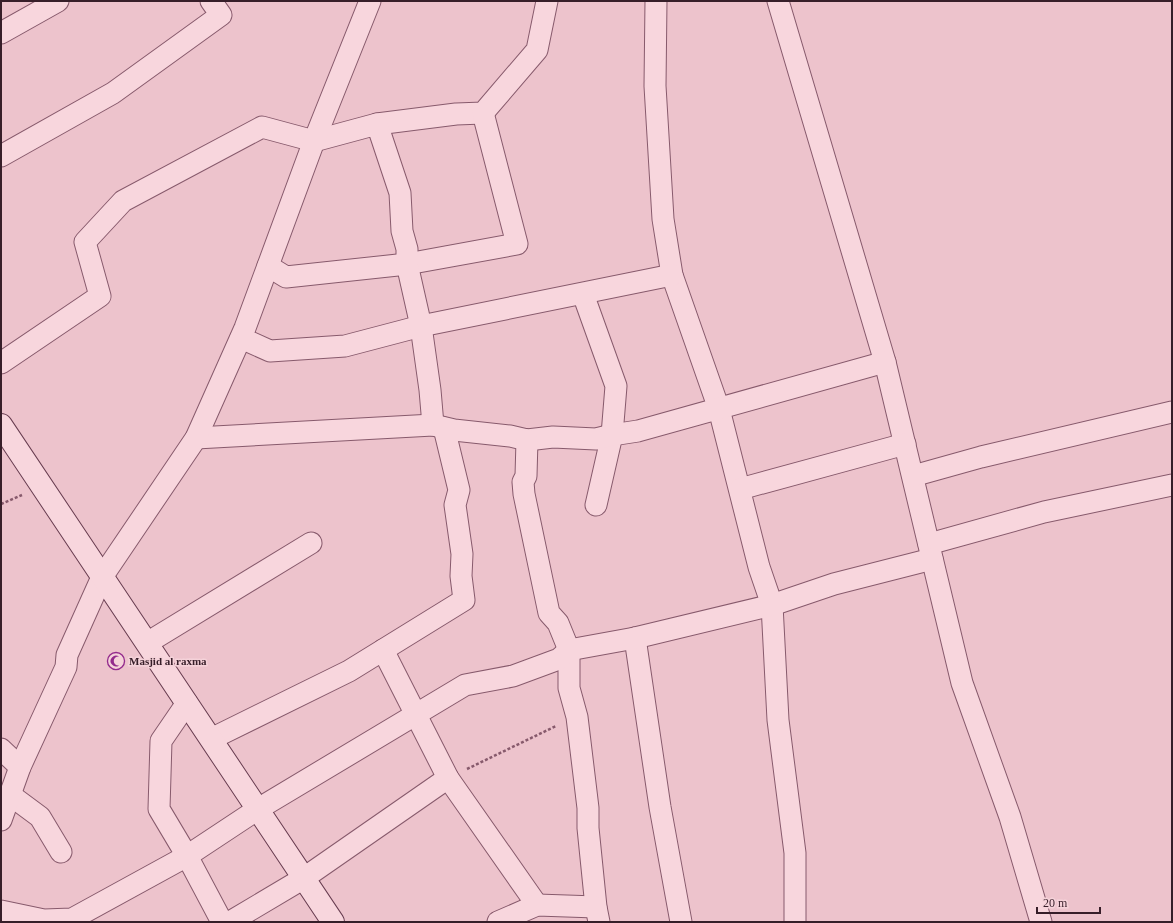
<svg xmlns="http://www.w3.org/2000/svg" width="1173" height="923" viewBox="0 0 1173 923" font-family="Georgia,serif">
	<style>
		.lines { fill: none; stroke-linecap: round; stroke-linejoin: round }
		.street-casing { stroke: #875a6c; stroke-width: 23 }
		.secondary-casing { stroke: #683d50; stroke-width: 24 }
		.path { stroke: #875a6c; stroke-width: 2.5; stroke-dasharray: 3 2; stroke-linecap: butt }
		.street { stroke: #f8d6dd; stroke-width: 21 }
		.secondary { stroke: #f8d6dd; stroke-width: 22 }
		.labels { text-anchor: middle; dominant-baseline: central; stroke-width: 3; stroke-linejoin: round; paint-order: stroke }
		.poi-label { font-size: 11px; font-weight: bold; fill: #371e29; stroke: #f5d2d9; text-anchor: start }
	</style>
	<rect width="100%" height="100%" fill="#edc3cc"/>
	<g class="lines">
		<g class="street-casing">
			<g id="street">
				<path d="M656,1l-1,85 8,133 9,56 47,134 40,158 13,38 6,115 17,133v69"/>
				<path d="M778,1l107,361 77,321 48,134 31,105"/>
				<path d="M1,33l57,-32"/>
				<path d="M377,124l79,-10 27,-1 54,-63 10,-49"/>
				<path d="M1,156l112,-63 108,-78 -10,-14"/>
				<path d="M268,266l18,11 121,-13 110,-20 -34,-131"/>
				<path d="M583,294l33,92 -4,49 -16,70"/>
				<path d="M241,338l29,13 75,-5 76,-20 251,-51"/>
				<path d="M1,363l99,-67 -15,-54 38,-41 139,-74 52,14 63,-17 23,69 2,38 5,18v15l14,62 9,64 3,35"/>
				<path d="M196,438l237,-13 21,5 56,6 17,4 26,-3 43,2 16,-4 26,-4 247,-69"/>
				<path d="M527,440l-1,36 -3,6 1,12 25,119 9,10 11,27v38l8,29 11,91v20l8,79 3,15"/>
				<path d="M913,476l68,-19 191,-45"/>
				<path d="M740,489l165,-45"/>
				<path d="M929,544l115,-32 128,-27"/>
				<path d="M635,638l25,169 21,115"/>
				<path d="M147,643l164,-100"/>
				<path d="M383,650l65,128 89,127"/>
				<path d="M187,703l-26,38 -2,68 28,47 35,66"/>
				<path d="M211,739l138,-68 115,-71 -3,-24 1,-22 -7,-49 4,-15 -15,-62"/>
				<path d="M1,749l19,18"/>
				<path d="M9,794l31,23 21,35"/>
				<path d="M1,820l19,-53 46,-100 1,-12 35,-78 94,-139 49,-110 69,-187 56,-140"/>
				<path d="M1,911l43,9 28,-1 115,-63 71,-47 207,-124 48,-9 46,-17 10,-9 66,-12 137,-33 62,-21 98,-25"/>
				<path d="M230,922l74,-44 144,-100"/>
				<path d="M498,922l39,-17 59,2"/>
			</g>
		</g>
		<g class="secondary-casing">
			<path id="secondary" d="M1,425l332,497"/>
		</g>
		<g class="path">
			<path d="M1,504l21,-9"/>
			<path d="M467,769l89,-43"/>
		</g>
		<use href="#street" class="street"/>
		<use href="#secondary" class="secondary"/>
	</g>
	<defs>
		<g id="mosque-ring" transform="scale(0.9)"><circle r="9.5" fill="#f5d2d9" stroke="#942b8d" stroke-width="1.5"/><path d="M3.5-4.9A6 6 0 1 0 3.5 4.9A5 5 0 1 1 3.5-4.9Z" fill="#942b8d"/></g>
	</defs>
	<g fill-rule="evenodd">
		<use href="#mosque-ring" x="116" y="661"/>
	</g>
	<g class="labels">
		<g class="poi-label">
			<text x="129" y="661">Masjid al raxma</text>
		</g>
	</g>
	<rect width="1173" height="923" fill="none" stroke="#371e29" stroke-width="4"/>
	<path d="M1037 907v6h63v-6" fill="none" stroke="#371e29" stroke-width="2"/>
	<text x="1043" y="907" font-size="12" fill="#371e29" stroke="#f5d2d9" stroke-width="3" paint-order="stroke">20 m</text>
</svg>
